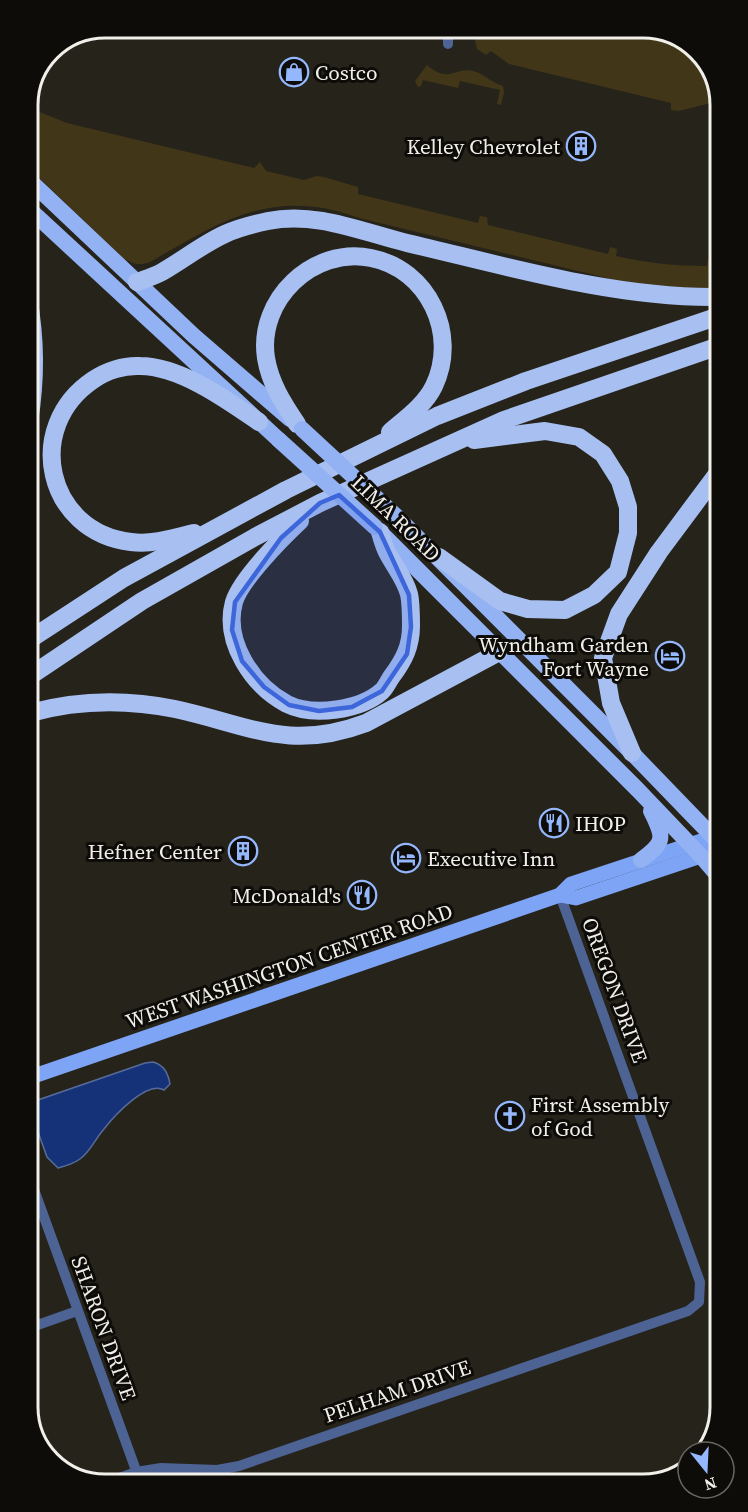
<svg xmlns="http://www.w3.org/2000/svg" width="748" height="1512" viewBox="0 0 748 1512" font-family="'Source Serif 4',serif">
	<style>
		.green { fill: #413617 }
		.water { fill: #153278; stroke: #576b9a; stroke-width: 1.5 }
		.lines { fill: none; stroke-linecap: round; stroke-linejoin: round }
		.minor { stroke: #4c6394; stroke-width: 10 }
		.primary { stroke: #7ea4f5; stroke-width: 15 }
		.trunk { stroke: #93b2f3; stroke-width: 16 }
		.motorway { stroke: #a8c0f1; stroke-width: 18 }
		.trunk-bridge { stroke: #93b2f3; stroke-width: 16 }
		.marked { fill: #3d66db; fill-opacity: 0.2; stroke: #3d66db; stroke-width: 4.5; stroke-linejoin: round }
		.labels { text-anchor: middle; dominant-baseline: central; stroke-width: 6; stroke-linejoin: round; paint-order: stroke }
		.poi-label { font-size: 21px; fill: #f1efe9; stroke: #0e0c09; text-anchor: start }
		.street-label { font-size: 21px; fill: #f1efe9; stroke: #0e0c09 }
		.rim { fill: none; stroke: #f1efe9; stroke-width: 3 }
	</style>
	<rect width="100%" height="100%" fill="#26231b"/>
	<g class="green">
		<path d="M468,27h181l41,16 25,32v27l-36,9 -8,-1v-7l-162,-39 -18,-13 -5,4 -9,-6 -3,-13z"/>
		<path d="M427,65c22,19 28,2 46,6 10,2 19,12 30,15l1,6 -3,13 -4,-1 3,-14 -40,-9 -2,7 -35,-8 -2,6 -3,1 -3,-6z"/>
		<path d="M27,107l40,16 187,45 6,-6 6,9 38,9 13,-4 7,1 34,10v7l120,29 2,-7 7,1 1,8 120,29 2,-7 7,2 -1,7c31,7 60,10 91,10l1,-7 6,-1 2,33 -72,-4 -281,-68c-11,-3 -23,-8 -35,-10 -73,-14 -119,20 -178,53 -11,4 -17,2 -27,-4l-96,-92z"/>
	</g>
	<path class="water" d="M153,1062c11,3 15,11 17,22l-6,6c-17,-10 -50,26 -60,39 -9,10 -13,22 -24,30 -7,5 -14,7 -22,9l-11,-11 -15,-42v-9l6,-6 107,-37z"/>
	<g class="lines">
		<g class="minor">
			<path d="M443,27l5,9v8"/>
			<path d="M32,1184l109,300"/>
			<path d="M32,1327l45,-16"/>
			<path d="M100,1485l36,-13 25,-4 56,2 22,-4 449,-155 11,-9 1,-20 -140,-387"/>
		</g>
		<g class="primary">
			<path d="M560,895l16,3 143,-48"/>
			<path d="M31,1077l529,-182 11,-11 142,-47"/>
		</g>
		<g class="trunk">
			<path d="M27,178l167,158 96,83"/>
			<path d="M28,208l251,232"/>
			<path d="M397,517l235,236 87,90"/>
			<path d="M378,530l260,260 64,67 17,20"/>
			<path d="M641,860c25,-18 23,-23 10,-49"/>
		</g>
		<g class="motorway">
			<path d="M137,282c8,-3 18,-6 25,-10 21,-12 41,-28 63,-38 13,-6 29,-10 43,-13 47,-10 94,11 139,22 99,23 207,55 309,54"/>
			<path d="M28,297c8,43 8,83 1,125"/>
			<path d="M297,424c-14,-21 -27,-41 -31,-66 -9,-58 47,-112 105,-100 57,11 88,76 63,128 -9,19 -29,33 -44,46"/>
			<path d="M300,521c-18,17 -59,58 -66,81 -11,40 19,84 53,102 26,13 74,6 95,-13 4,-4 7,-11 10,-15 12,-16 19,-30 19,-50 0,-10 0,-23 -2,-32 -4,-15 -14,-27 -21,-40 -4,-7 -6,-15 -8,-22"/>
			<path d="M194,533c-20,5 -42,12 -63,9 -85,-10 -108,-115 -38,-162 13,-9 31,-15 47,-14 40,0 87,34 119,56"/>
			<path d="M439,557l61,44 28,8 37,1 29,-15 24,-23 10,-39v-26l-8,-26 -17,-27 -24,-17 -34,-6 -71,9"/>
			<path d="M29,640l95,-62 162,-88 151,-74 89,-35 190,-64"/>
			<path d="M30,676l112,-75 113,-64 65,-34 184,-83 212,-73"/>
			<path d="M30,713c47,-13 96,-14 145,-4 74,16 114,43 191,14l133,-71"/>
			<path d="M632,753l-21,-50 -8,-45 16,-44 40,-62 58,-78"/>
		</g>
		<g class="trunk-bridge">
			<path d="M302,429l95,88"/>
			<path d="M279,440l96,87"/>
		</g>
	</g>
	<path class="marked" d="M339,495l41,37 29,63 2,32 -4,27 -25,37 -30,16 -33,4 -30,-6 -25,-18 -22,-26 -10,-31 3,-28 46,-64 39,-35z"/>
	<defs>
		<g id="shop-ring" transform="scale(1.5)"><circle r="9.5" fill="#0e0c09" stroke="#94b7fd" stroke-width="1.5"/><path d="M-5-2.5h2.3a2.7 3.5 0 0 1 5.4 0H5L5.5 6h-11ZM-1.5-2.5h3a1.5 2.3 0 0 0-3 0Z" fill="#94b7fd"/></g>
		<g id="building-ring" transform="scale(1.5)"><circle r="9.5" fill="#0e0c09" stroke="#94b7fd" stroke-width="1.5"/><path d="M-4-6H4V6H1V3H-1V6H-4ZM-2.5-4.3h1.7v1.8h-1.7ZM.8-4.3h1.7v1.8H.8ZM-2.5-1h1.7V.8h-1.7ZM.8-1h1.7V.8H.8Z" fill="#94b7fd"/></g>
		<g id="hotel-ring" transform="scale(1.5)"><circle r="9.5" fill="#0e0c09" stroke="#94b7fd" stroke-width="1.5"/><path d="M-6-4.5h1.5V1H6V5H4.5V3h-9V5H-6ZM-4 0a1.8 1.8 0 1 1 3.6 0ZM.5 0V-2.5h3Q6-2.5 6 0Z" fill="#94b7fd"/></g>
		<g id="restaurant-ring" transform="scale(1.5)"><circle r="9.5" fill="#0e0c09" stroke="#94b7fd" stroke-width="1.5"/><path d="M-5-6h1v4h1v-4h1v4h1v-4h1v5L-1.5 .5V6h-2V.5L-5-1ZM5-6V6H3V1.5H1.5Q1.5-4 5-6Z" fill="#94b7fd"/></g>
		<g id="church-ring" transform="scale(1.5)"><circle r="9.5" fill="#0e0c09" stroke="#94b7fd" stroke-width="1.5"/><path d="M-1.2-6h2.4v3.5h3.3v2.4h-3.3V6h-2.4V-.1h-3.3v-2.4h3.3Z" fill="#94b7fd"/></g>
	</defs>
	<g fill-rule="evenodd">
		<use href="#shop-ring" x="294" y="72"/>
		<use href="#building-ring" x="581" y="146"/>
		<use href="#hotel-ring" x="670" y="656"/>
		<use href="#restaurant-ring" x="554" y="823"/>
		<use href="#building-ring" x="243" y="851"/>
		<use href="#hotel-ring" x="406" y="858"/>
		<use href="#restaurant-ring" x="362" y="895"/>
		<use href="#church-ring" x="510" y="1116"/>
	</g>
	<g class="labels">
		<g class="poi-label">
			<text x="315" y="72">Costco</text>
			<text x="560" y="146" text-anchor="end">Kelley Chevrolet</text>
			<text x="649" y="644" text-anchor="end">Wyndham Garden<tspan x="649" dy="24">Fort Wayne</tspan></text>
			<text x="575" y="823">IHOP</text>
			<text x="222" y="851" text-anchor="end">Hefner Center</text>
			<text x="427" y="858">Executive Inn</text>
			<text x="341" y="895" text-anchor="end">McDonald's</text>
			<text x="531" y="1104">First Assembly<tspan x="531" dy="24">of God</tspan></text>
		</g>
		<g class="street-label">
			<text transform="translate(396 518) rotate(44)">LIMA ROAD</text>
			<text transform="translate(289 966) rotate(-19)">WEST WASHINGTON CENTER ROAD</text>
			<text transform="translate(615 990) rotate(70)">OREGON DRIVE</text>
			<text transform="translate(104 1328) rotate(70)">SHARON DRIVE</text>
			<text transform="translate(397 1391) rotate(-19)">PELHAM DRIVE</text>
		</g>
	</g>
	<path d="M0 0H748V1512H0ZM105 38H643A67 67 0 0 1 710 105V1407A67 67 0 0 1 643 1474H105A67 67 0 0 1 38 1407V105A67 67 0 0 1 105 38Z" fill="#0e0c09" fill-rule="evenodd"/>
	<path class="rim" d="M105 38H643A67 67 0 0 1 710 105V1407A67 67 0 0 1 643 1474H105A67 67 0 0 1 38 1407V105A67 67 0 0 1 105 38Z"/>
	<g transform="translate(706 1470) rotate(162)"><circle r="28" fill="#0e0c09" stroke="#696763" stroke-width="1.5"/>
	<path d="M0-4.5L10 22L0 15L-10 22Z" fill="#94b7fd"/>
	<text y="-9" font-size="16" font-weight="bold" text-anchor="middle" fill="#f1efe9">N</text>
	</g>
</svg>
